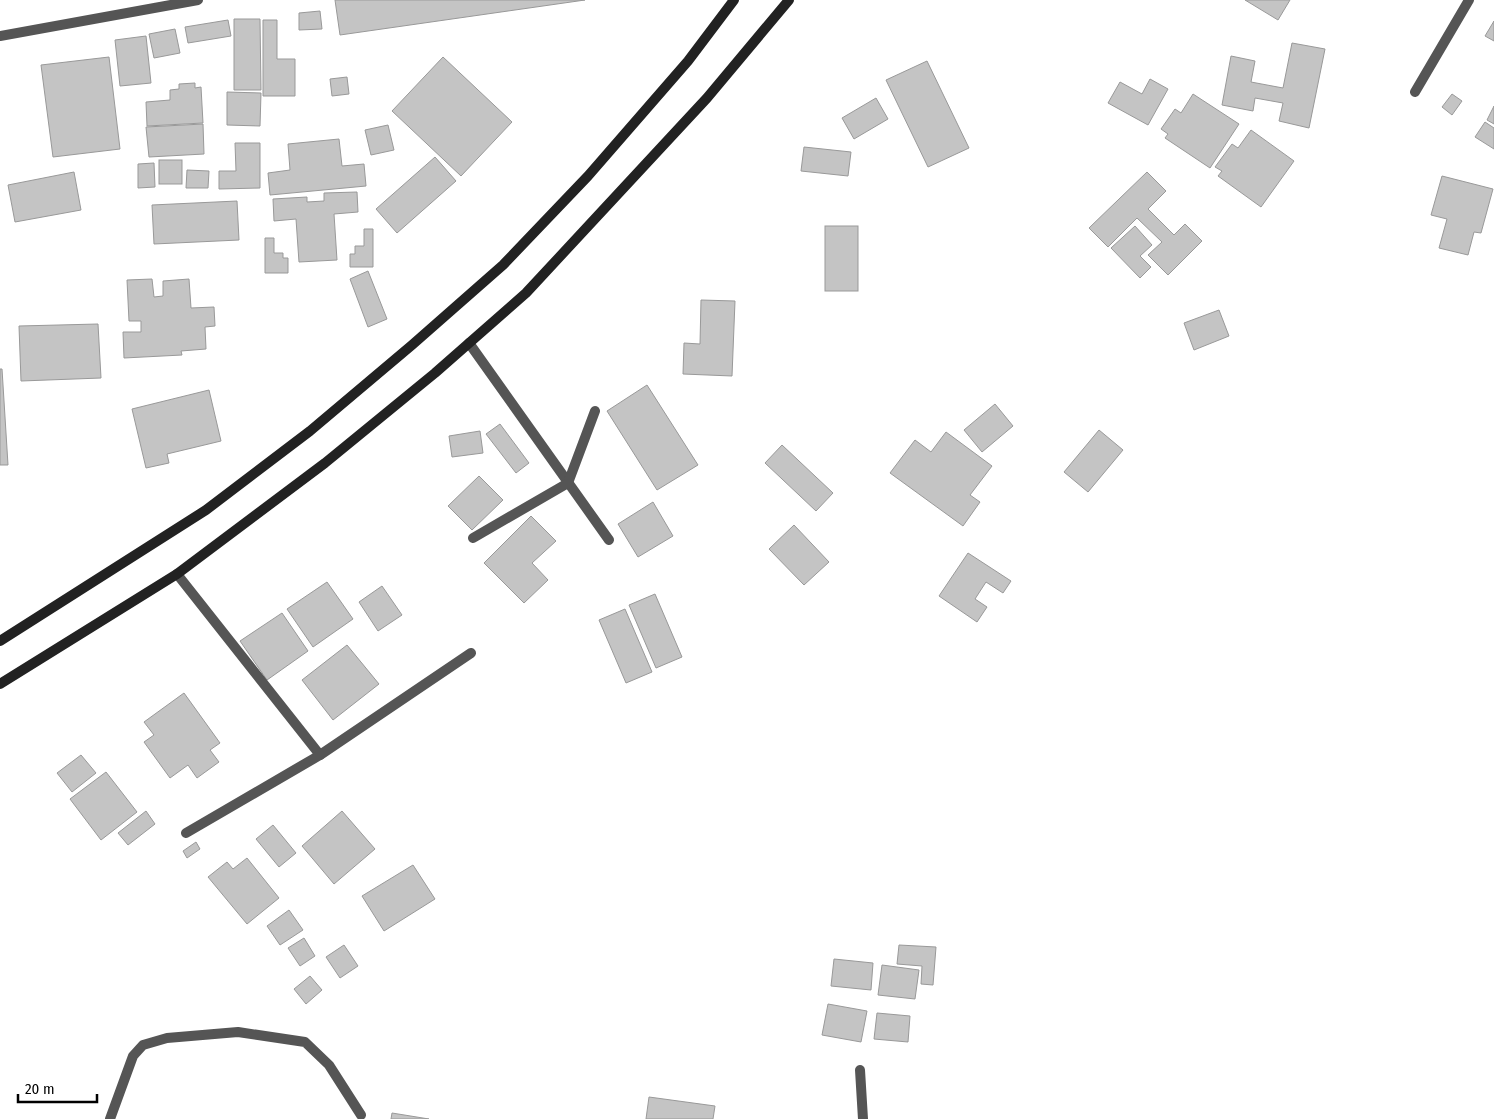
<svg xmlns="http://www.w3.org/2000/svg" width="1494" height="1119" viewBox="0 0 1494 1119" font-family="'Fira Sans Condensed',sans-serif">
	<style>
		.building { fill: #c4c4c4; stroke: #999 }
		.lines { fill: none; stroke-linecap: round; stroke-linejoin: round }
		.street { stroke: #555; stroke-width: 10 }
		.secondary { stroke: #222; stroke-width: 10 }
	</style>
	<rect width="100%" height="100%" fill="#fff"/>
	<g class="building">
		<path d="M335,0h250l-245,35z"/>
		<path d="M1245,0h45l-12,20z"/>
		<path d="M320,11l2,18 -23,1v-17z"/>
		<path d="M234,19h26l1,71h-27z"/>
		<path d="M228,20l3,16 -43,7 -3,-16z"/>
		<path d="M263,20h14v39h18v37h-32z"/>
		<path d="M1494,21v20l-9,-5z"/>
		<path d="M175,29l5,24 -26,5 -5,-24z"/>
		<path d="M146,36l5,47 -31,3 -5,-46z"/>
		<path d="M1292,43l33,6 -16,79 -30,-7 4,-18 -28,-5 -2,13 -31,-6 9,-49 24,5 -4,21 32,6z"/>
		<path d="M109,57l11,92 -67,8 -12,-92z"/>
		<path d="M443,57l69,65 -51,54 -69,-65z"/>
		<path d="M927,61l42,87 -41,19 -42,-87z"/>
		<path d="M347,77l2,17 -17,2 -2,-17z"/>
		<path d="M1150,79l18,10 -20,36 -40,-22 12,-21 22,12z"/>
		<path d="M195,83v5l6,-1 2,36 -56,3 -1,-24 24,-2v-10l9,-1v-5z"/>
		<path d="M227,92l34,1 -1,33 -33,-1z"/>
		<path d="M1193,94l46,30 -29,44 -45,-30 3,-4 -7,-5 14,-20 6,4z"/>
		<path d="M1452,94l10,7 -10,14 -10,-8z"/>
		<path d="M876,98l12,21 -34,20 -12,-21z"/>
		<path d="M1494,106v18l-7,-4z"/>
		<path d="M1485,122l9,6v21l-19,-12z"/>
		<path d="M203,124l1,30 -55,3 -3,-30z"/>
		<path d="M388,125l6,25 -23,5 -6,-25z"/>
		<path d="M1251,130l43,31 -33,46 -43,-31 4,-5 -7,-4 17,-23 6,4z"/>
		<path d="M339,139l3,27 22,-2 2,22 -96,9 -2,-22 22,-3 -2,-26z"/>
		<path d="M235,143h25v45l-41,1v-18h17z"/>
		<path d="M804,147l47,5 -3,24 -47,-5z"/>
		<path d="M435,157l21,24 -59,52 -21,-24z"/>
		<rect x="159" y="160" width="23" height="24"/>
		<path d="M154,163l1,24 -17,1v-24z"/>
		<path d="M187,170l22,1 -1,17h-22z"/>
		<path d="M74,172l7,38 -66,12 -7,-37z"/>
		<path d="M1147,172l19,19 -18,18 26,26 11,-11 17,17 -34,34 -20,-20 14,-13 -25,-24 -29,29 -19,-19z"/>
		<path d="M1442,176l51,13 -12,44 -7,-1 -6,23 -29,-7 8,-29 -16,-4z"/>
		<path d="M357,192l1,20 -24,2 3,46 -38,2 -3,-43 -22,2 -1,-22 34,-2v5l17,-1v-8z"/>
		<path d="M237,201l2,39 -85,4 -2,-39z"/>
		<rect x="825" y="226" width="33" height="65"/>
		<path d="M1135,226l17,19 -12,11 11,11 -11,11 -29,-30z"/>
		<path d="M364,229h9v38h-23v-13h5v-8h9z"/>
		<path d="M265,238h9v15h9v5h5v15h-23z"/>
		<path d="M368,271l19,48 -19,8 -18,-48z"/>
		<path d="M152,279l2,18 9,-1v-15l26,-2 2,29 23,-1 1,19 -10,1 1,22 -25,2 1,4 -58,3 -1,-26h18v-11h-12l-2,-41z"/>
		<path d="M701,300l34,1 -3,75 -49,-2 1,-31 16,1z"/>
		<path d="M1219,310l10,26 -35,14 -10,-27z"/>
		<path d="M98,324l3,54 -80,3 -2,-55z"/>
		<path d="M0,369h2l6,96h-8z"/>
		<path d="M647,385l51,80 -41,25 -50,-79z"/>
		<path d="M209,390l12,51 -54,13 2,9 -23,5 -14,-59z"/>
		<path d="M995,404l18,22 -31,26 -18,-22z"/>
		<path d="M500,424l29,39 -13,10 -30,-39z"/>
		<path d="M1099,430l24,20 -35,42 -24,-20z"/>
		<path d="M480,431l3,22 -31,4 -3,-21z"/>
		<path d="M946,432l46,34 -22,29 10,7 -17,24 -73,-53 25,-33 16,12z"/>
		<path d="M782,445l51,48 -17,18 -51,-48z"/>
		<path d="M479,476l24,24 -31,30 -24,-24z"/>
		<path d="M653,502l20,34 -35,21 -20,-33z"/>
		<path d="M531,516l25,25 -24,22 16,17 -24,23 -40,-40z"/>
		<path d="M794,525l35,37 -25,23 -35,-36z"/>
		<path d="M968,553l43,28 -8,12 -17,-11 -11,17 12,8 -10,15 -38,-26z"/>
		<path d="M327,582l26,37 -40,28 -26,-38z"/>
		<path d="M382,586l20,29 -24,16 -19,-29z"/>
		<path d="M655,594l27,63 -26,11 -27,-63z"/>
		<path d="M625,609l27,63 -26,11 -27,-63z"/>
		<path d="M282,613l26,38 -41,29 -27,-39z"/>
		<path d="M347,645l32,39 -46,36 -31,-40z"/>
		<path d="M184,693l36,50 -10,7 9,12 -22,16 -9,-13 -18,13 -26,-36 10,-7 -10,-13z"/>
		<path d="M81,755l15,18 -24,19 -15,-19z"/>
		<path d="M106,772l31,40 -36,28 -31,-41z"/>
		<path d="M146,811l9,13 -27,21 -10,-12z"/>
		<path d="M342,811l33,38 -41,35 -32,-38z"/>
		<path d="M273,825l23,28 -17,14 -23,-28z"/>
		<path d="M196,842l4,7 -13,9 -4,-7z"/>
		<path d="M247,858l32,40 -32,26 -39,-47 19,-15 6,7z"/>
		<path d="M413,865l22,34 -51,32 -22,-35z"/>
		<path d="M289,910l14,20 -23,15 -13,-19z"/>
		<path d="M304,938l11,18 -15,10 -12,-18z"/>
		<path d="M344,945l14,21 -18,12 -14,-21z"/>
		<path d="M899,945l37,2 -3,38 -12,-1 1,-18 -25,-2z"/>
		<path d="M834,959l39,4 -2,27 -40,-4z"/>
		<path d="M882,965l37,5 -4,29 -37,-4z"/>
		<path d="M310,976l12,14 -16,14 -12,-15z"/>
		<path d="M828,1004l39,7 -6,31 -39,-7z"/>
		<path d="M877,1013l33,3 -2,26 -34,-3z"/>
		<path d="M649,1097l66,9 -2,13h-67z"/>
		<path d="M392,1113l37,6h-38z"/>
	</g>
	<g class="lines">
		<g class="street">
			<path d="M0,36l198,-36"/>
			<path d="M1415,92l54,-92"/>
			<path d="M469,343l140,197"/>
			<path d="M473,538l95,-55 27,-72"/>
			<path d="M177,574l143,181"/>
			<path d="M186,833l134,-78 151,-102"/>
			<path d="M860,1070l3,49"/>
			<path d="M110,1119l23,-63 10,-11 24,-7 71,-6 67,10 24,23 32,50"/>
		</g>
		<g class="secondary">
			<path d="M0,641l206,-131 104,-79 102,-86 91,-80 85,-89 100,-115 46,-61"/>
			<path d="M0,684l177,-110 148,-111 110,-90 91,-80 181,-195 82,-98"/>
		</g>
	</g>
	<path d="M18 1094v8h79v-8" fill="none" stroke="#000000" stroke-width="2.5"/>
	<text x="25" y="1094" font-size="15" fill="#000000" stroke="#ffffff" stroke-width="4" paint-order="stroke">20 m</text>
</svg>
